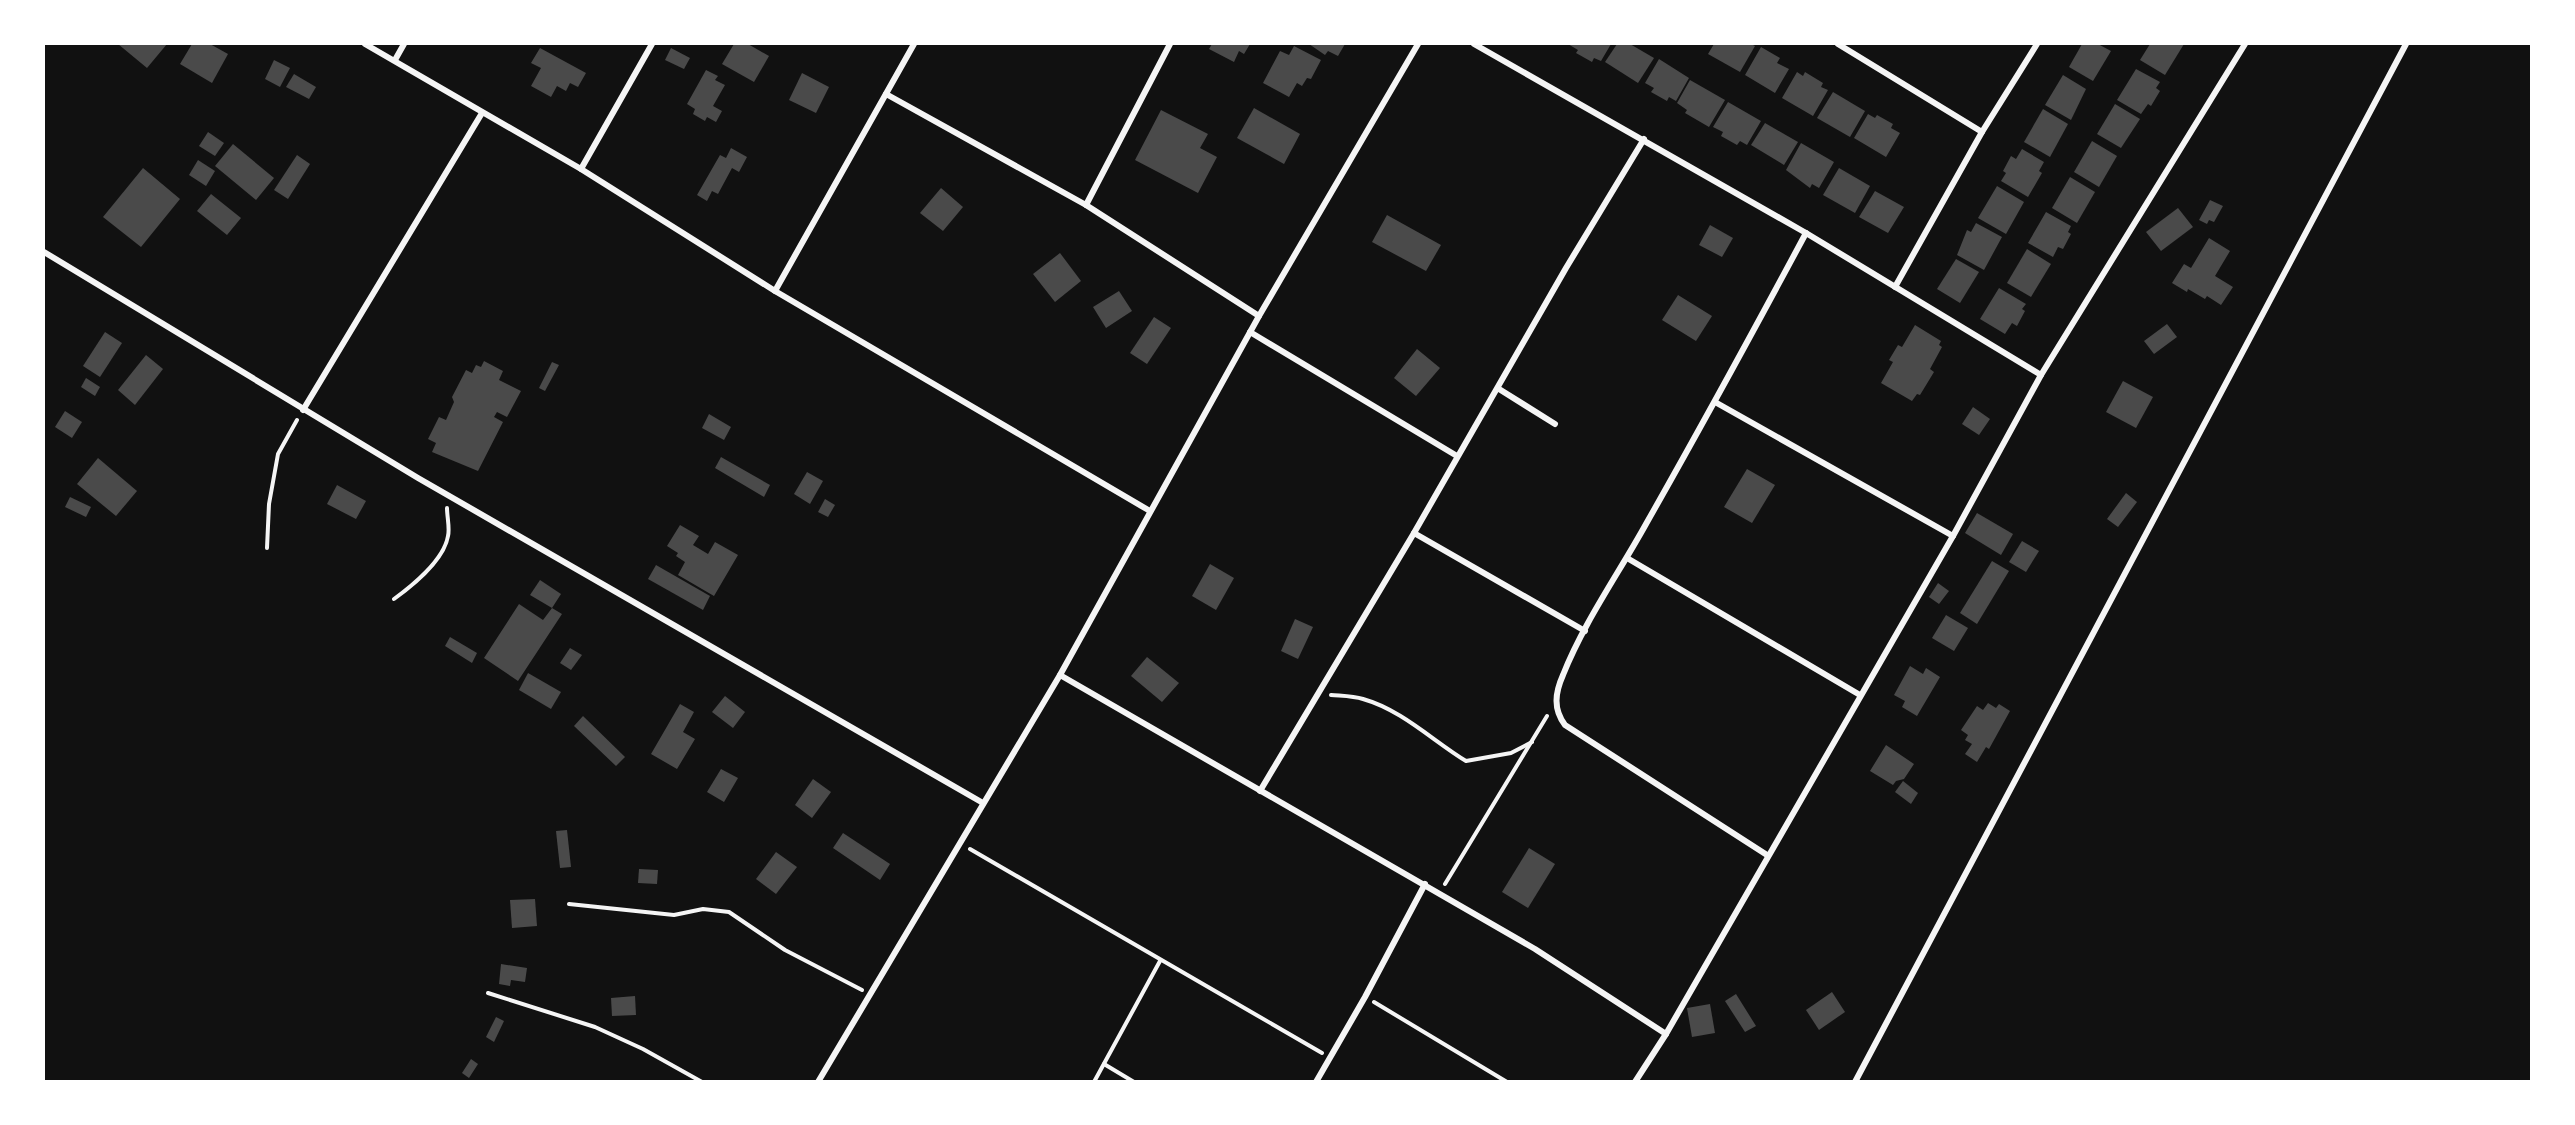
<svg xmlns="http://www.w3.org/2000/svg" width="2575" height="1125" viewBox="0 0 2575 1125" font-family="Montserrat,sans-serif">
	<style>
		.building { fill: #4a4a4a }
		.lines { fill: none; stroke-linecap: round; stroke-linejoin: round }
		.path { stroke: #f5f5f5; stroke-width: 4 }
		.minor { stroke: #f5f5f5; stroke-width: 6 }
	</style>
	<rect width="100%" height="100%" fill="#111"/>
	<g class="building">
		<path d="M118,44h49l-20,24z"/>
		<path d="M192,44h18l18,10 -16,29 -32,-19z"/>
		<path d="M734,44h14l21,12 -15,26 -32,-18z"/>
		<path d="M1212,44h38l-6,10 -5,-3 -5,11 -25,-13z"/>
		<path d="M1309,44h36l-7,12 -10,-5 -3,4z"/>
		<path d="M1568,44h43l-10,17 -7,-3 -2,4 -16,-9 2,-3z"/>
		<path d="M1617,44h13l24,14 -16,25 -33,-21z"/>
		<path d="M1714,44h37l4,2 -15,26 -32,-18z"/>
		<path d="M2082,44h16l13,7 -18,30 -24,-14z"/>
		<path d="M2150,44h34l-19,31 -25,-15z"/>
		<path d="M1294,46l27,14 -10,19 -4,-1 -5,8 -5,-3 -8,14 -26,-14 17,-32 9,4z"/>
		<path d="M1761,47l19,11 -3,5 12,6 -14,24 -30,-18z"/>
		<path d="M540,48l46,25 -8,14 -8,-4 -4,8 -9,-5 -6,11 -20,-11 10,-18 -10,-5z"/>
		<path d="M671,48l19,10 -6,11 -19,-9z"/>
		<path d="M1659,59l30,19 -13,23 -7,-4 -2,4 -16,-9 3,-4 -9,-5z"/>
		<path d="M274,60l16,8 -10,19 -15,-8z"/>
		<path d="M2136,69l24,13 -4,6 4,3 -9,15 -3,-2 -7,10 -24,-14z"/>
		<path d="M706,70l12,6 -3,4 10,5 -12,21 9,5 -6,11 -9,-5 -2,4 -12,-7 2,-5 -8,-5z"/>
		<path d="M1797,72l6,4 2,-4 18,11 -2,4 7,3 -15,26 -31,-18z"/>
		<path d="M802,73l27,14 -13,26 -27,-13z"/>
		<path d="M294,74l22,13 -7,12 -23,-12z"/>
		<path d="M2063,75l23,14 -15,31 -26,-15z"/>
		<path d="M1690,80l35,20 -16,27 -24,-14 2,-3 -10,-7z"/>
		<path d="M1833,92l32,19 -15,26 -33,-19z"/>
		<path d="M1728,102l33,19 -14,24 -7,-4 -3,4 -16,-9 2,-4 -10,-5z"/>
		<path d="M2115,104l25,15 -19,29 -24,-14z"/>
		<path d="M1254,108l46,26 -16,30 -47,-26z"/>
		<path d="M2043,109l25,15 -18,33 -26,-15z"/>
		<path d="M1161,110l47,24 -8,14 17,9 -19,36 -63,-33z"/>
		<path d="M1868,114l7,4 2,-3 16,9 -2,4 9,5 -14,24 -32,-19z"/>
		<path d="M1765,123l33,19 -14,23 -33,-20z"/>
		<path d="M208,132l16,11 -9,13 -16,-10z"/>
		<path d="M2092,141l25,15 -18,31 -25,-15z"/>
		<path d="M1801,143l33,19 -15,26 -7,-4 -2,4 -24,-18z"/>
		<path d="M233,144l41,34 -18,22 -41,-34z"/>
		<path d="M731,148l16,9 -8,15 -7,-4 -14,26 -6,-3 -5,10 -10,-6 23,-40 6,3z"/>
		<path d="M2022,149l22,13 -5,9 3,2 -14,24 -27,-16 5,-8 -3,-2 8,-15 5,3z"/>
		<path d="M297,155l13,9 -22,35 -14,-9z"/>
		<path d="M198,160l17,11 -9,15 -17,-11z"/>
		<path d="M143,168l37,31 -39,48 -38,-30z"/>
		<path d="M1839,168l31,18 -15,27 -32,-18z"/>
		<path d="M2070,177l25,15 -18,31 -25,-15z"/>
		<path d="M1997,186l27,16 -18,32 -28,-16z"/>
		<path d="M941,188l22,19 -20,24 -23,-18z"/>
		<path d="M1875,191l29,16 -16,26 -29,-16z"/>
		<path d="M211,194l30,24 -14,17 -30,-24z"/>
		<path d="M2210,200l13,6 -9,16 -5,-2 -2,4 -8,-4z"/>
		<path d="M2178,208l15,19 -32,24 -15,-19z"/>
		<path d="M2046,212l25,14 -3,6 3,2 -8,15 -5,-2 -5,10 -25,-14z"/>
		<path d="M1387,215l54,30 -15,26 -54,-29z"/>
		<path d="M1976,223l26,14 -18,33 -27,-15 10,-25 4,2z"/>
		<path d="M1710,225l23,13 -11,19 -23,-12z"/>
		<path d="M2209,238l21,13 -15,25 18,11 -12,18 -14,-9 -2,3 -17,-10 -1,3 -15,-9 12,-19 7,4z"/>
		<path d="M2027,249l24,15 -20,33 -24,-14z"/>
		<path d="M1060,253l21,28 -26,21 -22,-28z"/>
		<path d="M1956,259l23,13 -19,31 -23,-14z"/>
		<path d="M1999,288l27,16 -4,5 3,2 -8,15 -5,-3 -7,11 -25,-15z"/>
		<path d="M1119,291l13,20 -26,17 -13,-21z"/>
		<path d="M1678,295l34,21 -16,25 -34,-21z"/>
		<path d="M1154,317l17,11 -24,36 -17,-11z"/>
		<path d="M2167,324l10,13 -23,17 -10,-13z"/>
		<path d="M1915,325l26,16 -2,4 3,2 -12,22 4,3 -14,23 -3,-1 -5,7 -31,-18 12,-21 -4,-2 9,-15 4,2z"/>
		<path d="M105,332l17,11 -22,34 -17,-11z"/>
		<path d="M1417,349l23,19 -24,28 -22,-18z"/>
		<path d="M146,355l17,14 -28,36 -17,-15z"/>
		<path d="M484,361l19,10 -4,9 22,11 -14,26 -10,-5 -3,5 9,5 -25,49 -46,-19 4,-9 -8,-4 11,-22 7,3 8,-18 -2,-5 14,-27 6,3 4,-8 5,2z"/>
		<path d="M552,362l7,3 -14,26 -6,-3z"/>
		<path d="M86,378l14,9 -5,9 -14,-9z"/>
		<path d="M2123,381l30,16 -17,31 -30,-16z"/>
		<path d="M1973,407l17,12 -11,16 -17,-11z"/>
		<path d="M65,411l17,11 -10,16 -17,-11z"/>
		<path d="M709,414l22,13 -7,13 -22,-12z"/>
		<path d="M721,457l49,28 -6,12 -49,-29z"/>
		<path d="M98,458l39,33 -21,25 -39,-32z"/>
		<path d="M1747,469l28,16 -23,38 -28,-16z"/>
		<path d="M807,472l16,9 -13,23 -16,-10z"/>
		<path d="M337,485l29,16 -10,18 -29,-15z"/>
		<path d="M2126,493l11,9 -19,25 -11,-8z"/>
		<path d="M70,497l21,10 -5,10 -21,-10z"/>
		<path d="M825,499l10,6 -7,12 -10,-5z"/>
		<path d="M1977,513l36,21 -12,21 -36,-22z"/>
		<path d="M680,525l19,11 -6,9 15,9 7,-12 23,13 -24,41 -36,-21 7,-13 -9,-6 2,-3 -11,-7z"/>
		<path d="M2022,541l17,10 -13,21 -17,-10z"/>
		<path d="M1992,561l17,10 -32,53 -17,-11z"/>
		<path d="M1210,564l24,14 -18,32 -24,-14z"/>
		<path d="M656,565l54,31 -7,14 -55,-31z"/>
		<path d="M540,580l21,14 -9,14 -22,-13z"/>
		<path d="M1938,583l11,8 -10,13 -10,-7z"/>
		<path d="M519,604l24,16 9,-12 10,6 -44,67 -34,-23z"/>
		<path d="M1946,615l22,13 -14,23 -22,-13z"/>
		<path d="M1295,619l18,8 -15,32 -17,-8z"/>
		<path d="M450,637l27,16 -5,10 -27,-17z"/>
		<path d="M570,648l12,7 -11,15 -11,-7z"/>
		<path d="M1147,657l32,26 -17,19 -31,-26z"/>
		<path d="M1910,666l13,8 3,-6 14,9 -23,39 -15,-9 3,-6 -11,-6z"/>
		<path d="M528,673l33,19 -10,17 -32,-19z"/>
		<path d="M725,696l20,16 -12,16 -21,-16z"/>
		<path d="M1988,703l8,5 3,-4 11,7 -21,38 -3,-2 -9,15 -12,-8 7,-10 -7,-4 3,-5 -7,-5 16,-24 6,4z"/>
		<path d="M680,704l14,8 -11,20 12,7 -18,30 -26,-15z"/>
		<path d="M583,716l42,41 -9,9 -42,-40z"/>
		<path d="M1886,745l28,19 -10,15 -8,2 -3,4 -23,-14z"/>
		<path d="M721,769l17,9 -14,24 -17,-10z"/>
		<path d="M813,779l18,13 -19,26 -17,-13z"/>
		<path d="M1903,781l15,12 -7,11 -16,-12z"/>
		<path d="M567,830l4,37 -11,1 -4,-37z"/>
		<path d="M843,833l47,31 -10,16 -47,-32z"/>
		<path d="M1529,848l26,16 -27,44 -26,-16z"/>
		<path d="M776,852l21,15 -21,27 -20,-15z"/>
		<path d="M639,869l19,1 -1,14 -19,-1z"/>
		<path d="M535,899l2,27 -25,2 -2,-28z"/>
		<path d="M501,964l26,4 -2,14 -14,-2 -1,6 -11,-2z"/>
		<path d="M1832,992l13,20 -26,18 -13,-20z"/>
		<path d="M1736,994l20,32 -11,6 -20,-31z"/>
		<path d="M635,996l1,19 -24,1 -1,-18z"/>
		<path d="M1710,1004l5,29 -23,4 -5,-29z"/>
		<path d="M496,1017l8,4 -10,21 -8,-5z"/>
		<path d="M471,1059l7,5 -9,14 -7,-5z"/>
	</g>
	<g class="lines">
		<g class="path">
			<path d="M267,548l2,-44 9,-50 19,-34"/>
			<path d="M394,599c18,-13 50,-39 54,-63 2,-8 -1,-19 -1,-28"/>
			<path d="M1331,695c11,1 22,1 32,4 39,11 70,42 103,62l45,-8 21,-11"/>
			<path d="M970,849l352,204"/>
			<path d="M1445,884l102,-168"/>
			<path d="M569,904l105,11 29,-6 26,3 56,38 77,40"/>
			<path d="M488,993l107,34 48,22 59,33"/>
			<path d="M1374,1002l133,80"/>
			<path d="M1104,1064l30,18"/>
			<path d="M1094,1082l66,-121"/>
		</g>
		<g class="minor">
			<path d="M365,44l216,125 194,122 375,220"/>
			<path d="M1474,44l332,189 235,142"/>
			<path d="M1838,44l144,88"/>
			<path d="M395,60l9,-16"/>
			<path d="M886,94l200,111 173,111"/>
			<path d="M581,169l71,-125"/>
			<path d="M1086,205l84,-161"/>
			<path d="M44,252l374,226 565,325"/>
			<path d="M1895,287l87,-155 55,-88"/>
			<path d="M775,291l139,-247"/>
			<path d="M1250,332l207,124"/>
			<path d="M1499,389l56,35"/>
			<path d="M1715,402l238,134"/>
			<path d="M303,410l179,-297"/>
			<path d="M1627,558l233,137"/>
			<path d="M1585,631l-171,-98 152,-265 78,-129"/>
			<path d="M1060,675l475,274 131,85"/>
			<path d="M1260,791l154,-258"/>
			<path d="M1767,855l-202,-130c-12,-16 -10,-32 -2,-50 21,-53 56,-102 83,-151 55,-97 108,-194 160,-291"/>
			<path d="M818,1082l242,-407 199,-359 159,-272"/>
			<path d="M1316,1082l49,-85 60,-113"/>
			<path d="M1635,1082l31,-48 287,-498 88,-161 204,-331"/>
			<path d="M1855,1082l551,-1038"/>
		</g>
	</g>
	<rect width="2575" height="1125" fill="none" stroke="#ffffff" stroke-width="90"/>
</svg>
